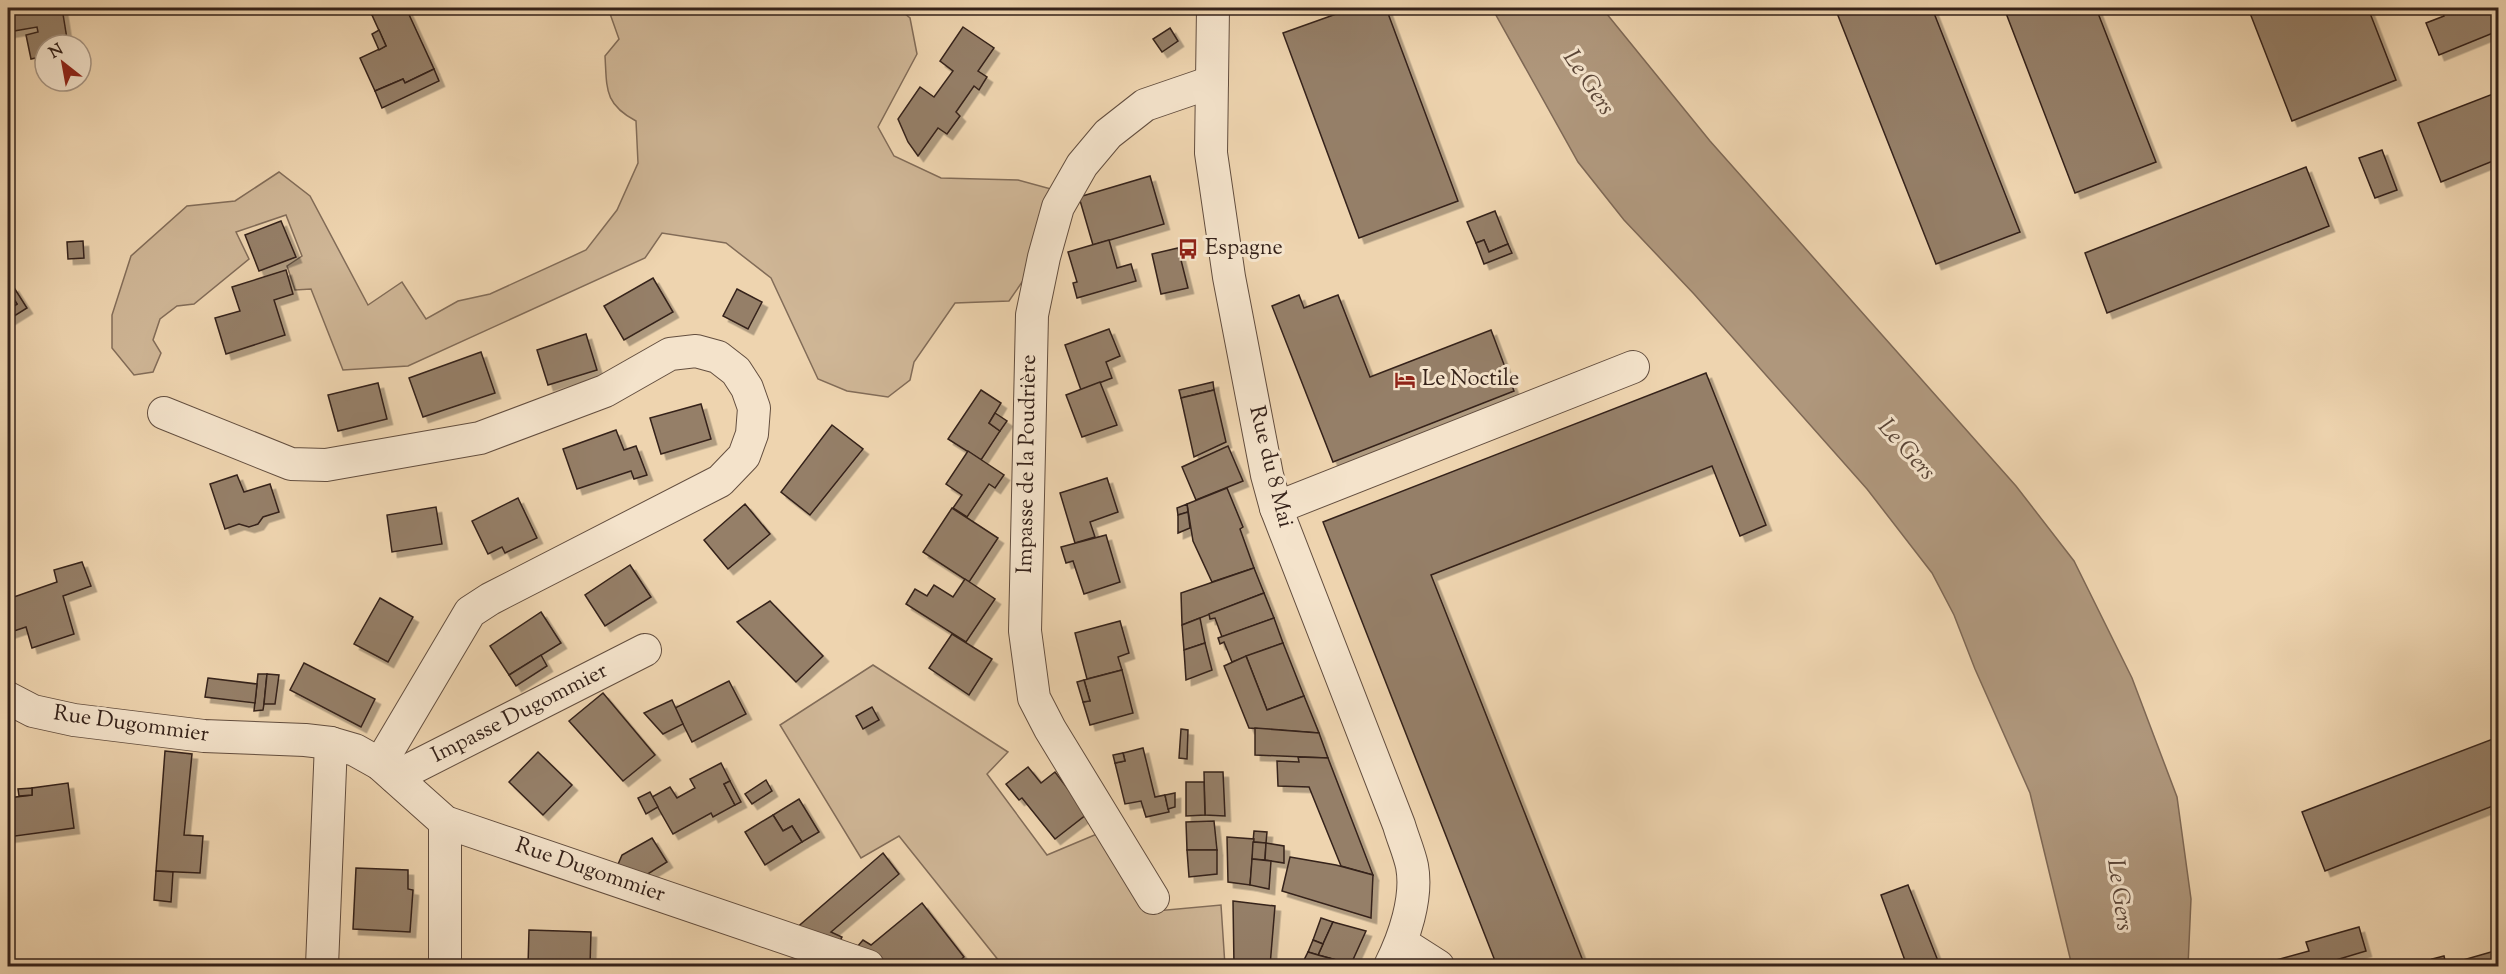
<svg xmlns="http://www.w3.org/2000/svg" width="2506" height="974" viewBox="0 0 2506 974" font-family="'Sorts Mill Goudy',serif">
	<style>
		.green { fill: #cfb696; stroke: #826c58; stroke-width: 1.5 }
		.water { fill: #af977c; stroke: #7e6855; stroke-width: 1.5 }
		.building { fill: #957f67; stroke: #35221a; stroke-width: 1.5; filter: url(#shadow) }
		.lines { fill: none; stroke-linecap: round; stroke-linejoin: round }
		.minor-casing { stroke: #634e3f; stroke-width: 34 }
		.minor { stroke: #f4e3cb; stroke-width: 32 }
		.labels { text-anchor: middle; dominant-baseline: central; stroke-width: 6; stroke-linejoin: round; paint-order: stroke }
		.poi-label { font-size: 22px; fill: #35221a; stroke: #f4e3cb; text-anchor: start }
		.street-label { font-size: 22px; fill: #35221a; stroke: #f4e3cb }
		.water-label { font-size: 24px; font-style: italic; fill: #5a4537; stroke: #f4e3cb }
	</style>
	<defs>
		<filter id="shadow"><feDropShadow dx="5.5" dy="5.5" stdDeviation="0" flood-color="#0004"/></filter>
	</defs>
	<rect width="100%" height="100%" fill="#eed4af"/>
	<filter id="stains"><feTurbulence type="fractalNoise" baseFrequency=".00333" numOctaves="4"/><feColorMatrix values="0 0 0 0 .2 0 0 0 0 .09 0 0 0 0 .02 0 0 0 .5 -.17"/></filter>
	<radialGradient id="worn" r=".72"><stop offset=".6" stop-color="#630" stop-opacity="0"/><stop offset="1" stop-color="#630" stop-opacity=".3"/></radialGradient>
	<g class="green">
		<path d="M608,8h290l12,10 7,36 -39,73 16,29 47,22 77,2 33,9 -22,83 -20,29 -54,2 -41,59 -4,18 -22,17 -41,-6 -29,-12 -47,-101 -45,-35 -64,-10 -17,25 -237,108 -65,4 -32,-81 -16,1 -8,-24 15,-10 -16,-41 -50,17 13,27 -55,45 -17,2 -17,13 -7,21 8,13 -8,19 -19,3 -22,-27v-33l19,-59 56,-50 48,-5 44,-29 31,24 58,109 34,-23 24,37 32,-18 32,-7 96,-44 31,-40 21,-47 -2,-42c-32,-17 -29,-32 -31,-65l14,-17z"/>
		<path d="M873,665l135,87 -21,22 60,81 50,-21 48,78 76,-7 4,61h-232l6,-5 -100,-125 -38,22 -81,-133z"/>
	</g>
	<path class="water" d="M1492,8h110l108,133 306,345 58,75 58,117 45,119 14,102 -3,67h-116l-42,-173 -55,-124 -21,-54 -22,-42 -65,-84 -173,-195 -70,-74 -46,-58z"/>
	<g class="building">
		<path d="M8,8h54l6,37h-23v11l-14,3 -5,-24 12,-3 -1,-5 -29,5z"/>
		<path d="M368,8h19l-15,7z"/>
		<path d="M387,8h19l28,61 -29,14 -2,-4 -28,12 -15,-33 26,-12 -14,-31z"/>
		<path d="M1353,8h33l72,193 -99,37 -76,-205z"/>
		<path d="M1835,8h97l88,224 -84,32z"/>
		<path d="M2004,8h92l60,154 -81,31z"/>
		<path d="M2248,8h120l28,72 -104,41z"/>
		<path d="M2441,8h57v23l-59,24 -13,-32 18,-7z"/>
		<path d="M963,27l31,21 -16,23 9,6 -8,13 -5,-4 -18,26 4,4 -13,18 -9,-6 -20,28 -10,-14 -10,-23 22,-32 14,10 19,-26 -13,-10z"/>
		<path d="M1170,28l8,13 -16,11 -9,-13z"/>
		<path d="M379,30l7,16 -7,4 -7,-16z"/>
		<path d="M434,69l5,12 -57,27 -7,-17 28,-12 2,4z"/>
		<path d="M2498,92v67l-57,23 -23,-59z"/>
		<path d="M2382,150l15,40 -22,8 -16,-40z"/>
		<path d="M2306,167l23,59 -222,87 -22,-60z"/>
		<path d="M1150,176l14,48 -71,21 -14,-48z"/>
		<path d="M1495,211l13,33 -19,8 -5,-12 -8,3 -9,-21z"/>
		<path d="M281,221l15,36 -37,14 -14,-36z"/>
		<path d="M1109,240l8,28 14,-4 5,17 -59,17 -4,-15 4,-1 -9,-30z"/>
		<path d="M1484,240l5,12 19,-8 4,9 -28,11 -8,-21z"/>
		<path d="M83,241l1,17 -16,1 -1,-17z"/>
		<path d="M1178,248l10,40 -27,6 -9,-40z"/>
		<path d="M286,270l7,24 -19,6 11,35 -59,19 -11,-36 25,-7 -8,-24z"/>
		<path d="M653,278l20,34 -49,28 -20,-34z"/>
		<path d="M13,286l14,22 -19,12v-10l9,-6 -9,-14z"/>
		<path d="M737,289l25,13 -14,27 -25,-13z"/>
		<path d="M8,290l9,14 -9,6z"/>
		<path d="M1299,295l5,13 34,-13 32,82 121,-47 23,61 -181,71 -61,-156z"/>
		<path d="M1109,329l11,27 -14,6 6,16 -31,12 -16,-45z"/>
		<path d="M586,334l11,36 -49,15 -11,-35z"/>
		<path d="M481,352l14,41 -72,24 -14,-39z"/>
		<path d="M1706,373l60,152 -26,11 -28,-70 -281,109 154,391h-88l-174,-444z"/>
		<path d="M1100,382l17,43 -35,12 -16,-42z"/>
		<path d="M1213,382l1,8 -33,8 -2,-8z"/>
		<path d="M378,383l9,36 -49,12 -10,-36z"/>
		<path d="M981,390l20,13 -12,20 11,8 -19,29 -33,-21z"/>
		<path d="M1214,390l12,52 -32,15 -13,-59z"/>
		<path d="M701,404l10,35 -50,15 -11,-36z"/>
		<path d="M995,413l12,8 -7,10 -11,-8z"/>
		<path d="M832,425l31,24 -53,66 -29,-23z"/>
		<path d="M616,430l8,20 12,-4 11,29 -13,4 -3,-8 -54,18 -14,-40z"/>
		<path d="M1228,446l15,35 -47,19 -14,-33z"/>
		<path d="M968,451l36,24 -9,13 -6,-4 -22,33 -14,-9 9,-13 -16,-11z"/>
		<path d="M237,475l7,17 26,-8 9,28 -16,5 -5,7 -9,3 -10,-3 -14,5 -15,-45z"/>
		<path d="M1107,478l11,34 -28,10 5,15 -20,6 -15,-50z"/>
		<path d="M1227,488l16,39 -3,2 14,39 -42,14 -19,-41 -6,-37z"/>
		<path d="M518,498l19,40 -32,15 -3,-6 -14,7 -16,-33z"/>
		<path d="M745,504l25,30 -42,35 -24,-29z"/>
		<path d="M1187,504l1,8 -10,3 -1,-7z"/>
		<path d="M436,507l6,37 -50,8 -5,-37z"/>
		<path d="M952,508l46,30 -29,44 -46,-30z"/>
		<path d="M1188,512l2,16 -12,5v-18z"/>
		<path d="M1106,535l14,47 -36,12 -11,-33 -7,2 -5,-16z"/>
		<path d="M82,562l9,24 -28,10 11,38 -42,14 -6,-21 -18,6v-34l49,-17 -3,-12z"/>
		<path d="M630,565l21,32 -46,29 -20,-31z"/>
		<path d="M1254,568l10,25 -82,32 -1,-32z"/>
		<path d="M965,579l30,20 -29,43 -60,-38 9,-15 12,7 7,-11 19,12z"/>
		<path d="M1264,593l10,25 -52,19 -7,-19 -5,1 -1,-5z"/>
		<path d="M380,598l33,19 -25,45 -34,-18z"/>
		<path d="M770,601l53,55 -27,26 -59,-60z"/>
		<path d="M541,612l20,31 -52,32 -19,-29z"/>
		<path d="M1200,618l5,25 -21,7 -2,-25z"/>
		<path d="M1274,618l9,25 -51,19 -8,-20 -4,2 -2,-6z"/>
		<path d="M1120,621l9,32 -11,4 4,13 -35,9 -12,-46z"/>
		<path d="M952,634l40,25 -23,36 -40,-27z"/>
		<path d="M1205,643l7,27 -26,10 -2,-30z"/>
		<path d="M1283,643l21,53 -37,14 -21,-54z"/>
		<path d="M541,655l6,11 -31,20 -7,-11z"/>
		<path d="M1246,656l21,54 37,-14 15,37 -70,-5 -25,-62z"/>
		<path d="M304,663l71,36 -14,28 -71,-37z"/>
		<path d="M1122,670l11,43 -43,12 -7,-23 7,-1 -6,-21z"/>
		<path d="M258,674h9l-3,30 -1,6 -9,1z"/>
		<path d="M267,674l12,1 -4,29h-11z"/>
		<path d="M208,678l49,6 -2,19 -50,-6z"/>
		<path d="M1084,680l6,21 -7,1 -6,-20z"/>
		<path d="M729,681l17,33 -54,28 -17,-34z"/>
		<path d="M603,693l52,62 -32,26 -54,-60z"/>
		<path d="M672,700l11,24 -20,10 -19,-21z"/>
		<path d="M872,707l7,13 -16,9 -7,-13z"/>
		<path d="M1255,728l64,5 9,25 -73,-3z"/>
		<path d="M1181,729l7,1 -1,29 -8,-1z"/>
		<path d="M2498,737v67l-173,67 -23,-59z"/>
		<path d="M1143,748l12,49 10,-2 4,17 -23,5 -5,-16 -16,3 -10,-41 10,-2 -2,-8z"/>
		<path d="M165,751l27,3 -8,81 19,1 -3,37 -44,-2z"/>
		<path d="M538,752l34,33 -29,30 -34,-33z"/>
		<path d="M1123,753l2,8 -10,2 -2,-8z"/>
		<path d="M1298,757l30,1 45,117 -32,-9 -32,-79 -31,-1 -1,-25 22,1z"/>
		<path d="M721,763l9,18 -6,3 11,21 -22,12 -2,-4 -38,21 -21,-37 18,-10 7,11 18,-10 -5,-9z"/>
		<path d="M1028,767l13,16 14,-11 32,42 -32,25 -33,-41 -3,2 -13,-16z"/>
		<path d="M1204,772h19l2,44 -20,-1z"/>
		<path d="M766,780l6,11 -20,13 -7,-10z"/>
		<path d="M730,781l11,21 -6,3 -11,-21z"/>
		<path d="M1186,782h18l1,33 -19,1z"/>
		<path d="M68,783l6,45 -66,9v-39l24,-3v-7z"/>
		<path d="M32,788v7l-13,1 -1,-7z"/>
		<path d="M650,792l8,15 -12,7 -8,-16z"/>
		<path d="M1175,793v14l-7,2 -3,-14z"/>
		<path d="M799,799l20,33 -17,10 -10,-16 -9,5 -10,-16z"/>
		<path d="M773,815l10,16 9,-5 10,16 -37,23 -20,-33z"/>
		<path d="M1214,821l3,29h-30l-1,-28z"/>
		<path d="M1254,831l13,1 -1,11 -13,-1z"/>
		<path d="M1227,837l27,2 -4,46 -22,-3z"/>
		<path d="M652,838l15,24 -24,15 -27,-8 6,-14z"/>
		<path d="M1253,842l13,1 -1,17 -13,-1z"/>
		<path d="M1266,843l18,3v17l-19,-3z"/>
		<path d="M1187,850h30v24l-28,3z"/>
		<path d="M883,853l16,21 -68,58 11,5 -5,9 -43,-16z"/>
		<path d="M1290,857l46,8 37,10 -2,43 -89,-27z"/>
		<path d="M1252,859l19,2 -2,28 -19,-4z"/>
		<path d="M356,868l52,2v19l5,1 -3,42 -57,-3z"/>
		<path d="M156,871l17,1 -2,30 -17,-2z"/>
		<path d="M1908,885l32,81h-33l-26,-71z"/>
		<path d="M1233,901l42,5 -5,60h-36z"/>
		<path d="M922,903l42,54 -11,9h-57l-39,-19 6,-7 8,5z"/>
		<path d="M1321,918l12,4 -10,22 -10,-4z"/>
		<path d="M1333,922l33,9 -15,33 -33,-9z"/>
		<path d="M2359,927l7,24 -50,15h-62l55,-15 -3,-9z"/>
		<path d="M529,930l62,2 -1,34h-62z"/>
		<path d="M1313,940l10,4 -5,11 -10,-3z"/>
		<path d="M2498,950v16h-34l-1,-6z"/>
		<path d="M1308,952l10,3 33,9 -1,2h-49z"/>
		<path d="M2444,956l2,9 17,-5 1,6h-30l-2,-7z"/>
		<path d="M2332,961l2,5h-18z"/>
	</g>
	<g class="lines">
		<g class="minor-casing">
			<g id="minor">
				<path d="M1213,8l-2,145 18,124 38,198 9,33 123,317c4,14 10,27 13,41 6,32 -8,72 -22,100"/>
				<path d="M164,413l127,51 35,1 154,-27 125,-47 65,-37 26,-3 22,6 18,14 11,17 7,20 -2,26 -8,22 -24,25 -230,118 -20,13 -90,152"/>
				<path d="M1276,508l357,-141"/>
				<path d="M8,698l25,13 41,9 130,16 101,4 26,3 24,7 25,14 65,58 423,144"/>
				<path d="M395,777l250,-127"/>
				<path d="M445,822v144"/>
				<path d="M1153,898l-103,-169 -16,-31 -9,-67 7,-316 12,-58 14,-50 24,-42 26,-31 37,-29 67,-23"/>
				<path d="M1402,943l36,23"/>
				<path d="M322,966l9,-223"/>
			</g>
		</g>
		<use href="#minor" class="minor"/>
	</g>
	<defs>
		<g id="bus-bare" transform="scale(1.62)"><path d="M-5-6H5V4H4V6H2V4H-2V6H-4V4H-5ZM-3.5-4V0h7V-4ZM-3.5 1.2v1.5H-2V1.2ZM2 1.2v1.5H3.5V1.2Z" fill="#8f2418" stroke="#f4e3cb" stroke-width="2.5" paint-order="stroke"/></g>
		<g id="hotel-bare" transform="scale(1.62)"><path d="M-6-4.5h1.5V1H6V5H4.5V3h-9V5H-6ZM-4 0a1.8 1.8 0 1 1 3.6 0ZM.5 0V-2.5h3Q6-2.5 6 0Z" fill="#8f2418" stroke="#f4e3cb" stroke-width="2.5" paint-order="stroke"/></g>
	</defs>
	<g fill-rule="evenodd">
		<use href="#bus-bare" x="1188" y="249"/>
		<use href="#hotel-bare" x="1405" y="380"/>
	</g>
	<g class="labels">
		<g class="poi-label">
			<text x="1205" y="249">Espagne</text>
			<text x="1422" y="380">Le Noctile</text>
		</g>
		<g class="street-label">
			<text transform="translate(1028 464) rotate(-89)">Impasse de la Poudrière</text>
			<text transform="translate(1270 467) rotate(76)">Rue du 8 Mai</text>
			<text transform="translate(520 714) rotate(-27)">Impasse Dugommier</text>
			<text transform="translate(131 725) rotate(8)">Rue Dugommier</text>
			<text transform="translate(590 871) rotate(19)">Rue Dugommier</text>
		</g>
		<g class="water-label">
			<text transform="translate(1588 83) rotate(56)">Le Gers</text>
			<text transform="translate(1906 450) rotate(48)">Le Gers</text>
			<text transform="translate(2119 895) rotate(82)">Le Gers</text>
		</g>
	</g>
	<rect width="2506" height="974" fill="none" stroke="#eed4af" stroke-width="30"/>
	<rect x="9" y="9" width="2488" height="956" fill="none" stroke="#35221a" stroke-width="3"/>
	<rect x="15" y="15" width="2476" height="944" fill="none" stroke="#35221a" stroke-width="1.5"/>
	<g transform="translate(63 63) rotate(329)"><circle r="28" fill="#f4e3cb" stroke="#a89684" stroke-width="1.5"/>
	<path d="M0-4.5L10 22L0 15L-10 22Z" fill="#8f2418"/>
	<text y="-9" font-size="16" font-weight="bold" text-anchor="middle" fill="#35221a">N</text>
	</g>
	<rect width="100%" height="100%" filter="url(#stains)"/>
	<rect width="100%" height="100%" fill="url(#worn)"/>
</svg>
